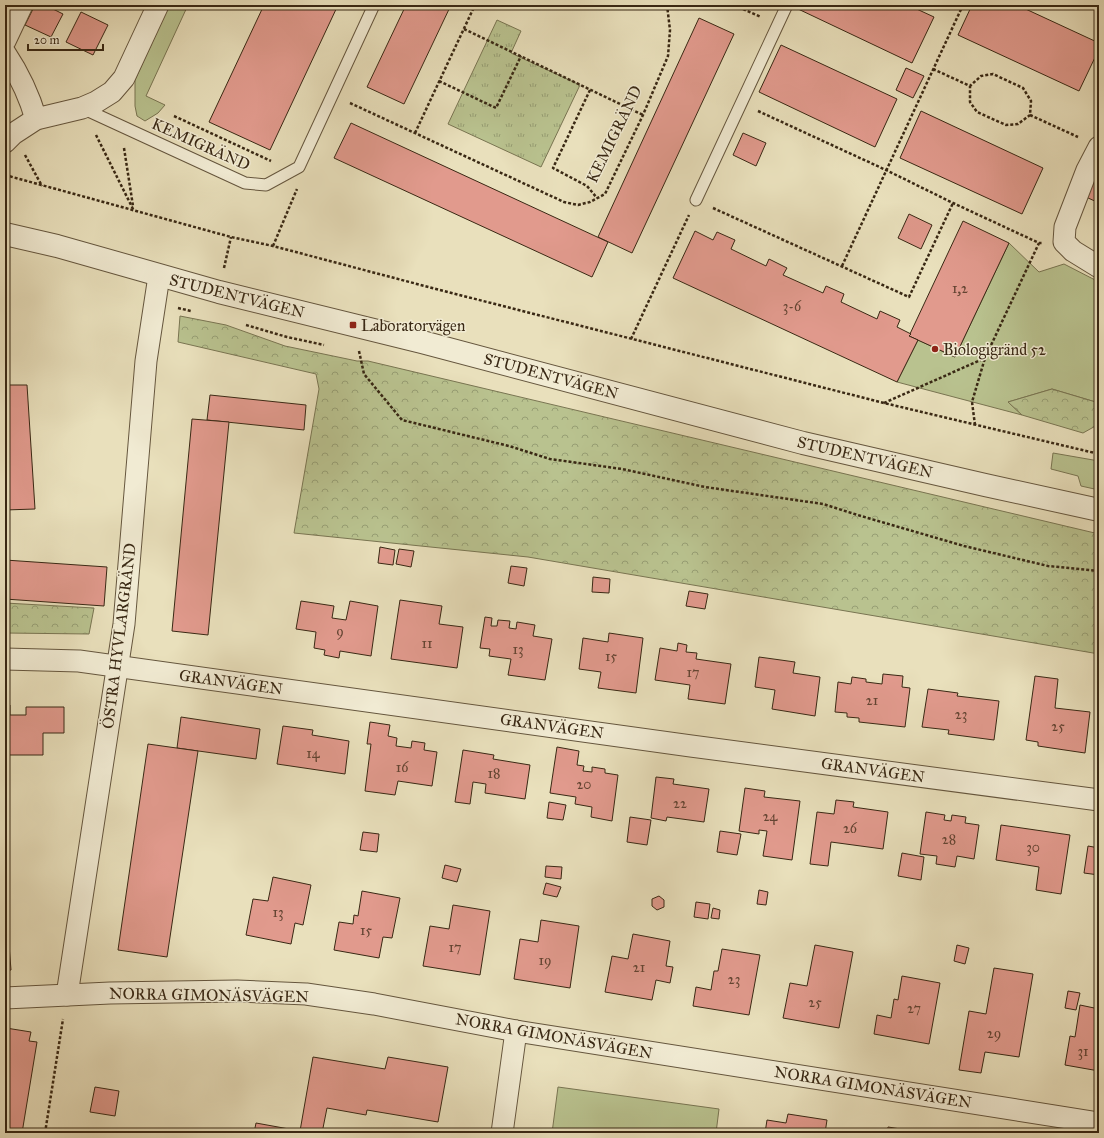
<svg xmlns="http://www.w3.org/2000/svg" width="1104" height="1138" viewBox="0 0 1104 1138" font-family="'IM FELL Great Primer',serif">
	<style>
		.grass { fill: #b9c28f; stroke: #797552 }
		.forest { fill: url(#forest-crowns); stroke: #797552 }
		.park { fill: url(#park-tufts); stroke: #797552 }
		.building { fill: #e19a8d; stroke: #392814 }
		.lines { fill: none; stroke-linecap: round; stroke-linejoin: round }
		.service-casing { stroke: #65563e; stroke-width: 13 }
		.minor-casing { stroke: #65563e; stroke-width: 23 }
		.tertiary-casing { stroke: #65563e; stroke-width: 24 }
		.path { stroke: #392814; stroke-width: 2.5; stroke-dasharray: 3 2; stroke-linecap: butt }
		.service { stroke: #f1ebd3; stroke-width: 11 }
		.minor { stroke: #f1ebd3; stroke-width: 21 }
		.tertiary { stroke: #f1ebd3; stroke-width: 22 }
		.poi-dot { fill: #8f2418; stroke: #f1ebd3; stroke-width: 1.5 }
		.labels { text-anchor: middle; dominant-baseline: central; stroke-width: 3; stroke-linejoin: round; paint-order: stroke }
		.number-label { font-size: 14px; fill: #634432 }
		.street-label { font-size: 16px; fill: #392814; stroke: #f1ebd3 }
		.poi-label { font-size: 16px; fill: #392814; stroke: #f1ebd3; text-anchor: start }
	</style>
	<defs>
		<pattern id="forest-crowns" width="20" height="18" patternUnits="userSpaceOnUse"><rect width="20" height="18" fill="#b9c28f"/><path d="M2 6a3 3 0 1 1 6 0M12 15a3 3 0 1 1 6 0" fill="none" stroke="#979e74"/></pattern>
		<pattern id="park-tufts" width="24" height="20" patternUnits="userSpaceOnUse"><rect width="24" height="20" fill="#b9c28f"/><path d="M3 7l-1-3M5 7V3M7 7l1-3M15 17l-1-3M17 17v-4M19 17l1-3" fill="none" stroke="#979e74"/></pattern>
	</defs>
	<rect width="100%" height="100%" fill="#e9e0bc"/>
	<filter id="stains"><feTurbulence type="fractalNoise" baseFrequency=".005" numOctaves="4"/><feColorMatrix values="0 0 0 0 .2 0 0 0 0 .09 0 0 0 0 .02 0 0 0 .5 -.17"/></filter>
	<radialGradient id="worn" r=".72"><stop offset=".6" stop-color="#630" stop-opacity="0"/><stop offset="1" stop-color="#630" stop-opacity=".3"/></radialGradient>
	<g class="grass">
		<path d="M169,5h19l-42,91 19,9 -7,8 -13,8 -8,-5 -2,-10v-26z"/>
		<path d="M1009,243l30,29 25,-8 35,18v121l-47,-14 -44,13 14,13 -125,-33 21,-42 37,17z"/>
		<path d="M1053,453l46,8v29l-18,-4 -3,-10 -27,-7z"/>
		<path d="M558,1087l161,22 -3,24h-164z"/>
	</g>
	<g class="forest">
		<path d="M180,316l46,9 59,21 72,15h11l731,173v120l-571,-97 -234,-24 25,-144 -3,-15 -138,-32z"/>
		<path d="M1052,389l47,14v21l-16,9 -61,-18 -14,-13z"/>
		<path d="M5,603l89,5 -5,26 -84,-1z"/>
	</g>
	<path class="park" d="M497,20l24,11 -10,22 69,32 -39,82 -93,-43z"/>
	<g class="building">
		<path d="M35,5h10l18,9 -12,23 -26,-12z"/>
		<path d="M264,5h74l-68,145 -61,-28z"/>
		<path d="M406,5h45l-47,99 -37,-17z"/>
		<path d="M797,5h111l26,12 -22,46 -116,-55z"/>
		<path d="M972,5h45l82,38v6l-20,42 -121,-56z"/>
		<path d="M81,12l27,13 -15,30 -27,-13z"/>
		<path d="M699,18l35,16 -102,219 -34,-16z"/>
		<path d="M781,45l116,54 -22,48 -116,-55z"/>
		<path d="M906,68l18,8 -11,22 -17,-8z"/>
		<path d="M921,111l122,57 -21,46 -122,-56z"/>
		<path d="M351,123l257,119 -16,35 -258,-119z"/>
		<path d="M743,133l23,10 -10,23 -23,-11z"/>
		<path d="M1099,169v34l-13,-6z"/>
		<path d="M909,214l23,11 -11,24 -23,-11z"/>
		<path d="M963,221l46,22 -54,114 -46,-21z"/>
		<path d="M695,231l18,9 4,-8 18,8 -4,9 35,17 3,-7 18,9 -4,7 40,18 3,-7 18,8 -3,8 36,17 3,-8 20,9 -3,7 14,7 -2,2 9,4 -21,42 -224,-104z"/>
		<path d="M5,385h22l8,124 -30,1z"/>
		<path d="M210,395l96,10 -2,25 -97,-10z"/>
		<path d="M192,419l37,3 -21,213 -36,-4z"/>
		<path d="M380,547l15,3 -2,15 -15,-2z"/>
		<path d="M399,549l15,2 -3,16 -15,-3z"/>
		<path d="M5,560l102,7 -3,39 -99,-7z"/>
		<path d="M511,566l16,2 -3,18 -16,-3z"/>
		<path d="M593,577l17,2 -1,14 -17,-1z"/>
		<path d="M689,591l19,3 -3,15 -19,-3z"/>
		<path d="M400,600l42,6 -3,18 24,3 -6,41 -66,-9z"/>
		<path d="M301,601l33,5 -2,12 14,2 4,-19 28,5 -7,50 -31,-5 -1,7 -15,-3 1,-5 -11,-2 2,-16 -20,-3z"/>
		<path d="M485,617l7,1 -1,8h6l1,-6 12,1 -1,7 7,1 1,-7 18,3 -2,11 19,3 -7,41 -37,-5 3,-16 -22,-3 1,-7 -10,-1z"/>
		<path d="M609,633l34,5 -7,55 -38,-5 3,-16 -22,-3 4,-31 25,4z"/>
		<path d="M678,643l9,2 -1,7 11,1 -1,6 35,5 -6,40 -37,-5 2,-14 -35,-5 5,-32 17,3z"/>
		<path d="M759,657l36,5 -2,11 27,4 -5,39 -43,-7 3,-19 -20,-3z"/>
		<path d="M883,674l20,2 -1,11 8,1 -5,39 -46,-5v-4l-12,-1v-4l-12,-1 3,-30 13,2 1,-7 14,2v3l16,2z"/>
		<path d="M1035,676l23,3 -3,29 35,4 -5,41 -47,-7v-4l-12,-2z"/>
		<path d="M928,689l30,4 -1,3 42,5 -5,39 -46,-6 1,-4 -27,-3z"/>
		<path d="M5,705h5v10h16v-8h38v26h-21v22h-36v-13h-2z"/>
		<path d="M181,717l79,12 -4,30 -79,-11z"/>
		<path d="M370,722l20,3 -2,11 9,2 -1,8 15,2 1,-7 13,2 -1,7 13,2 -5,34 -34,-5 -3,14 -30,-4 6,-47h-4z"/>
		<path d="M283,726l30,4 -1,5 37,6 -4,33 -68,-10z"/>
		<path d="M148,744l50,7 -31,206 -49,-7z"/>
		<path d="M557,747l22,4 -2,14 7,1 -1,5 9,1v-5l13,2v4l13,2 -6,46 -21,-4 1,-10 -17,-3 1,-7 -26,-4z"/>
		<path d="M463,750l31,5 -1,4 37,6 -5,34 -40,-6 1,-9 -13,-2 -3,22 -15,-2z"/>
		<path d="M656,777l18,2 -1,5 36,5 -5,33 -37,-5 -1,4 -15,-3z"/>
		<path d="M745,788l20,3 -1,6 36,4 -8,59 -29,-4 4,-25 -8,-1v4l-20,-3z"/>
		<path d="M836,800l18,2 -1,5 35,5 -5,37 -52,-7 -3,24 -18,-2 7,-52 17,2z"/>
		<path d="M549,802l17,3 -3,15 -16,-2z"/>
		<path d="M926,812l19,3 -1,5 7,1 1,-6 14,2 -1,6 14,2 -5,34 -17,-3 -2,11 -19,-3 1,-8 -17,-2z"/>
		<path d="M630,817l21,3 -4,25 -20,-3z"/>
		<path d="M1001,825l69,10 -9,59 -25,-4 3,-23 -43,-7z"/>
		<path d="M720,831l21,3 -4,21 -20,-3z"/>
		<path d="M363,832l16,2 -2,18 -17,-2z"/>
		<path d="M1088,846l11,2v27l-15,-2z"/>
		<path d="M902,853l22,4 -3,23 -23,-4z"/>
		<path d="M445,865l16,4 -4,13 -15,-4z"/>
		<path d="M546,866l16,1 -1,12 -16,-2z"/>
		<path d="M273,877l38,8 -8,40 -8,-2 -4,21 -45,-9 7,-36 15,2z"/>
		<path d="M546,883l15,4 -4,10 -14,-3z"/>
		<path d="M759,890l9,2 -2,13 -9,-1z"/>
		<path d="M362,891l38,7 -8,40 -9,-1 -4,21 -45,-8 5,-28 14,2 1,-9 4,1z"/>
		<path d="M659,896l5,4v7l-7,3 -5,-4v-7z"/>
		<path d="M696,902l14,2 -2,15 -14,-2z"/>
		<path d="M453,905l37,6 -10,64 -57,-9 7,-40 19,3z"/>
		<path d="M713,908l7,2 -1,9 -8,-1z"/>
		<path d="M5,920h2l4,50 -6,1z"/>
		<path d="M541,920l38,6 -9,62 -56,-9 6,-40 18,3z"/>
		<path d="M633,934l37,7 -4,25 7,1 -3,16 -14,-3 -4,20 -47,-8 7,-36 16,3z"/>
		<path d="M815,945l38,7 -14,76 -56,-10 7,-35 17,3z"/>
		<path d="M957,945l12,3 -4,16 -11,-3z"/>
		<path d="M722,949l38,6 -11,60 -56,-9 3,-19 15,3 3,-19h4z"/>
		<path d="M994,968l39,6 -14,83 -34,-5 -4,21 -22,-3 10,-59 17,3z"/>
		<path d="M902,976l38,7 -11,61 -55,-10 3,-19 14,3 3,-19 4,1z"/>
		<path d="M1068,991l12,2 -4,17 -11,-2z"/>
		<path d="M1080,1005l19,4v62l-34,-6 5,-29 5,1z"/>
		<path d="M6,1028l25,4 -2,9 8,1 -15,91h-17z"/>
		<path d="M313,1057l72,12 3,-12 60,10 -10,55 -71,-12 -1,5 -39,-7 -5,25h-68l2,-10 44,8z"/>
		<path d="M95,1087l24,4 -4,25 -25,-4z"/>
		<path d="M788,1114l39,6 -2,13h-60l2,-13 19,3z"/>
		<path d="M888,1127l38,6h-39z"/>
	</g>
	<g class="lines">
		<g class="service-casing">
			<g id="service">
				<path d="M82,108l163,75 21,2 33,-18 75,-162"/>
				<path d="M696,200l91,-195"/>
			</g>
		</g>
		<g class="minor-casing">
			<g id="minor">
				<path d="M5,41l17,-36"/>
				<path d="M5,53c14,21 24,42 31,66"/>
				<path d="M5,142l8,-8 23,-15 46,-11 14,-6 16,-10 12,-14 34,-73"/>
				<path d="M1099,147l-12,23 -22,57 -1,15 9,9 26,16"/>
				<path d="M5,659l74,2 612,85 408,54"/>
				<path d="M67,995l57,-371 22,-263 13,-85"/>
				<path d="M5,998l105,-5 127,-2 69,3 68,10 142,27 583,92"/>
				<path d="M502,1133l14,-102"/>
			</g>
		</g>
		<g class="tertiary-casing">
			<path id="tertiary" d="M5,234l52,12 162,46 203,50 381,101 182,42 114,25"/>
		</g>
		<g class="path">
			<path d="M734,5l27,12"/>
			<path d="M464,29l179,86"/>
			<path d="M933,69l37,17v16l7,10 29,13 12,-1 12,-9 1,-14 -8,-13 -30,-14 -12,2 -11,10"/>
			<path d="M439,81l57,27 25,-52"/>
			<path d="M590,90l-37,78 34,18 10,12"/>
			<path d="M350,103l214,99 14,3 12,-3 15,-8 38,-79 25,-59 2,-26 -3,-25"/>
			<path d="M758,111l128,59 67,33 86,40h3"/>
			<path d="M1030,115l48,22"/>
			<path d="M174,116l97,45"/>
			<path d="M415,133l60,-128"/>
			<path d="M96,135l38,76"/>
			<path d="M124,148l9,58"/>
			<path d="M25,155l17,31"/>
			<path d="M5,175l226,62 42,9 163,43 448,114 215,51"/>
			<path d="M713,208l196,89 44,-94"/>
			<path d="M273,246l24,-57"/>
			<path d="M842,266l121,-261"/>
			<path d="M224,268l7,-31"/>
			<path d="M178,308l13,3"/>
			<path d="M246,325l41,12 37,8"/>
			<path d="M631,339l58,-124"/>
			<path d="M359,351l5,23 38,46 107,26 41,13 72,10 83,18 118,17 38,12 103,30 84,20 51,5"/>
			<path d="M884,403l101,-45 54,-115"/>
			<path d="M975,425l-3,-23 13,-44"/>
			<path d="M45,1133l18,-114"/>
		</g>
		<use href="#service" class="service"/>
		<use href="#minor" class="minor"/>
		<use href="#tertiary" class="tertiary"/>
	</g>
	<g class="poi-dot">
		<rect x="349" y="321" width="8" height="8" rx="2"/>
		<circle cx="935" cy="349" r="4"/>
	</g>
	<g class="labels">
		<g class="number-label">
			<text x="960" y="288">1,2</text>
			<text x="792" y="306">3-6</text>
			<text x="340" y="631">9</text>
			<text x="427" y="643">11</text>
			<text x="518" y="649">13</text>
			<text x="611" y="656">15</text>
			<text x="693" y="672">17</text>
			<text x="872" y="700">21</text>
			<text x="961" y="714">23</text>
			<text x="1058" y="726">25</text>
			<text x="313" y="753">14</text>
			<text x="402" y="767">16</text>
			<text x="494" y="773">18</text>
			<text x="584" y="784">20</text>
			<text x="680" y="803">22</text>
			<text x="770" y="816">24</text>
			<text x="850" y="828">26</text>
			<text x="949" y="839">28</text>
			<text x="1033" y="847">30</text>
			<text x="278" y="912">13</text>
			<text x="366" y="930">15</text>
			<text x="455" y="947">17</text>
			<text x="545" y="960">19</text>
			<text x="639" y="967">21</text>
			<text x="734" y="979">23</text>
			<text x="815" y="1002">25</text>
			<text x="914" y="1008">27</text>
			<text x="994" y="1033">29</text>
			<text x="1083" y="1051">31</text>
		</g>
		<g class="street-label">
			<text transform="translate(614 134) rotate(-64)">KEMIGRÄND</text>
			<text transform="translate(201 144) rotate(24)">KEMIGRÄND</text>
			<text transform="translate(237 296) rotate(14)">STUDENTVÄGEN</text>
			<text transform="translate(551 376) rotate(15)">STUDENTVÄGEN</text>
			<text transform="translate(865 457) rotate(13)">STUDENTVÄGEN</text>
			<text transform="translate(119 636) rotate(-83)">ÖSTRA HYVLARGRÄND</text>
			<text transform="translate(231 682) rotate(8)">GRANVÄGEN</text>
			<text transform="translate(552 726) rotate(8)">GRANVÄGEN</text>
			<text transform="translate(873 770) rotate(8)">GRANVÄGEN</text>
			<text transform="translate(209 995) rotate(1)">NORRA GIMONÄSVÄGEN</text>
			<text transform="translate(554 1036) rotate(10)">NORRA GIMONÄSVÄGEN</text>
			<text transform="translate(873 1087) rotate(9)">NORRA GIMONÄSVÄGEN</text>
		</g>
		<g class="poi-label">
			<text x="361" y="325">Laboratorvägen</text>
			<text x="943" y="349">Biologigränd 52</text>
		</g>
	</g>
	<rect width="1104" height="1138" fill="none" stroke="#e9e0bc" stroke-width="20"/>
	<rect x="6" y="6" width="1092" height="1126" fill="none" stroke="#392814" stroke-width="2"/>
	<rect x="10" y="10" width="1084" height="1118" fill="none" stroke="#392814"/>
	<path d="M28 44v6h75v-6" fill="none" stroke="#392814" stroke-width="2"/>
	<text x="34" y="44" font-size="12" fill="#392814" stroke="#f1ebd3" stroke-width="3" paint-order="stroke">20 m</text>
	<rect width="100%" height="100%" filter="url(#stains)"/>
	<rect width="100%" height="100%" fill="url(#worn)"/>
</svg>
